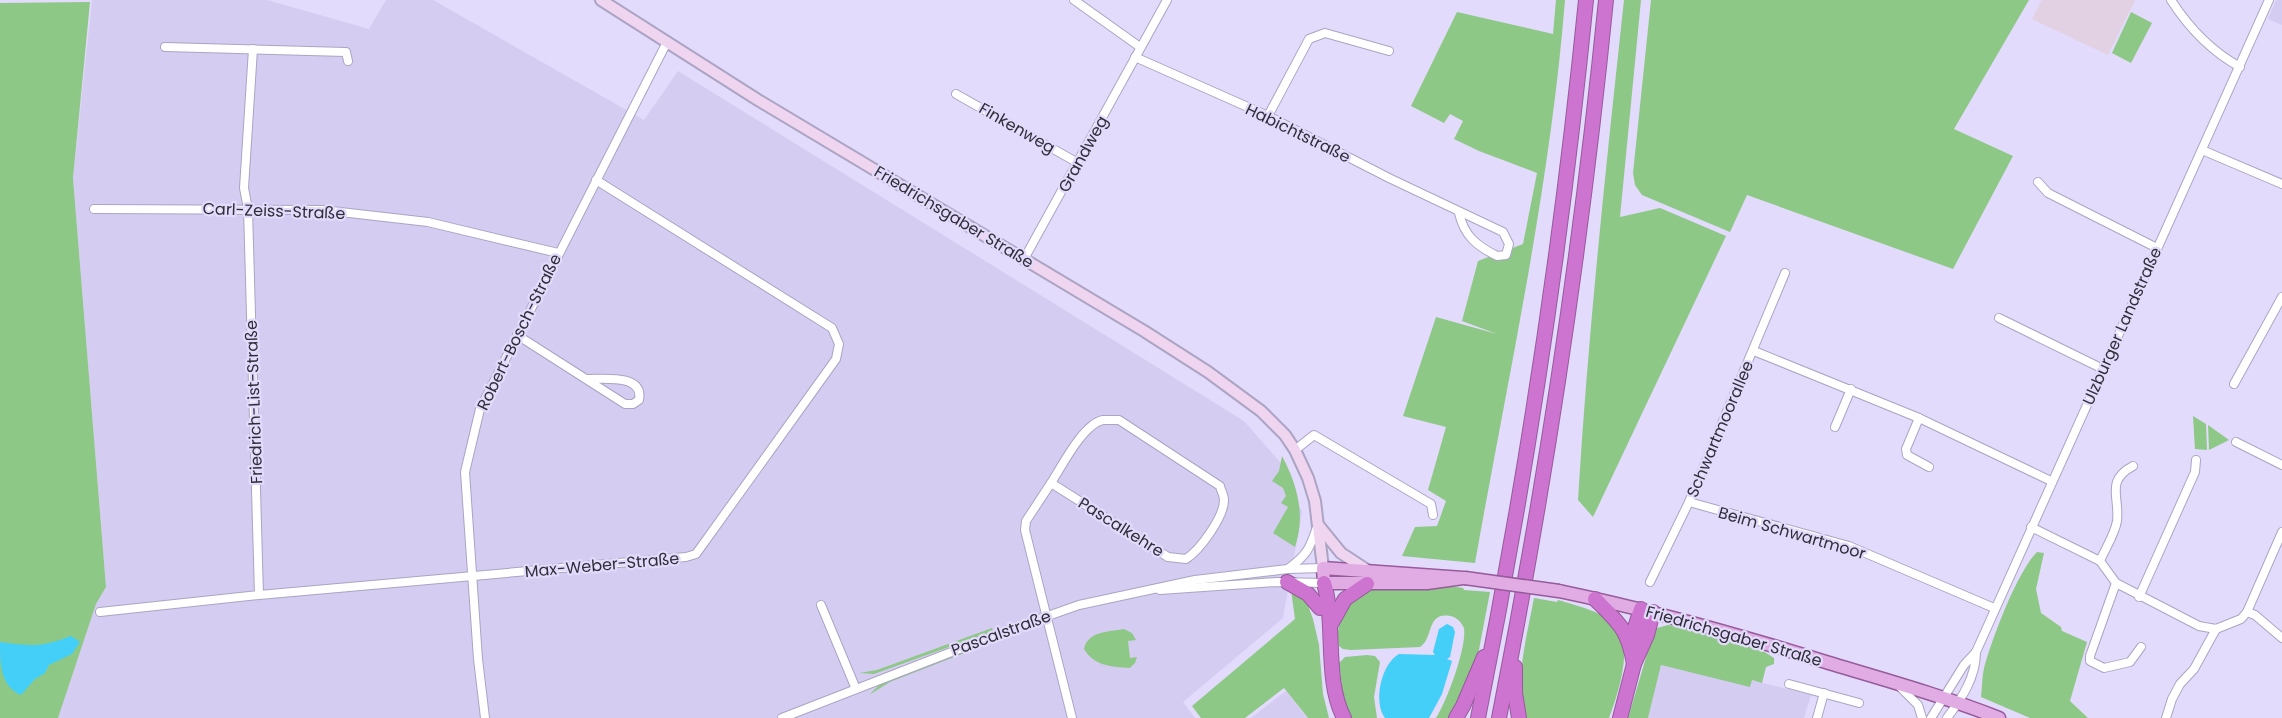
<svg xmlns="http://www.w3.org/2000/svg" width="2282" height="718" viewBox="0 0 2282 718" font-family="Poppins,sans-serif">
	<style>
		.built { fill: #d5ccf2 }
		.education { fill: #e1d1e2 }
		.green { fill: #8ec886 }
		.water { fill: #43cff8 }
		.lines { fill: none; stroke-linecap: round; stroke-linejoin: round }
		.minor-casing { stroke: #aba4c3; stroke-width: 10 }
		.secondary-casing { stroke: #aba4c3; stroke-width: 14 }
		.primary-casing { stroke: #965b9b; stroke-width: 15 }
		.motorway-casing { stroke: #965b9b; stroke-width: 16 }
		.minor { stroke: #fff; stroke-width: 8 }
		.secondary { stroke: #f0d5f1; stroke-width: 10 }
		.primary { stroke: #e1ace3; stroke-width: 12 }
		.motorway { stroke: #cd74d0; stroke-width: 14 }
		.primary-bridge-casing { stroke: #965b9b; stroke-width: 15; stroke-linecap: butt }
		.primary-bridge { stroke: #e1ace3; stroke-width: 12 }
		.labels { text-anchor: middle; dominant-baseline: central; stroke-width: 4.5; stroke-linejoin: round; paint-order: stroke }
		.street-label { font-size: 16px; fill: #302d39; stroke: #e2dbfb }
	</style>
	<rect width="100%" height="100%" fill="#e2dbfb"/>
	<g class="built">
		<path d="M92,0h175l102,29 17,-29h47l211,120 34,-49 566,350 36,41 22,50 -19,106 -100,84 12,16h-1137l38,-114 10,-17 -33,-409z"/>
		<path d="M2276,0h6v25l-14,-6z"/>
		<path d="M1661,665l88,21 2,-6 60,15 -7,23h-156z"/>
		<path d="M1286,691l21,27h-56z"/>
	</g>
	<path class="education" d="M2042,0h93l-27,55 -76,-36z"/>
	<g class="green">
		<path d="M1556,0h9c-15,189 -57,376 -90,563l-73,-7 13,-29 22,-1 9,-25 -18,-11 18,-63 -43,-11 33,-99 61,17 -35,-13 16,-60 45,-17 14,-71 -58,-22 -25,-12 9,-18 -13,-7 -6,9 -33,-17 46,-94 96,22z"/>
		<path d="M1624,0h17l-21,217 40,-9 66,28 -133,281 -15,-17c10,-167 28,-334 46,-500z"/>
		<path d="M1651,0h378l-75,129 59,27 -60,113 -206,-74 -17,37 -88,-37 -7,-10 -2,-12z"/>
		<path d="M90,2l-17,176 33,409 -10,17 -38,114h-58v-715z"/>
		<path d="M2131,12l21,11 -21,40 -19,-10z"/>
		<path d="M2193,416l13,8 1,26 -12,-1z"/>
		<path d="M2208,425l21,15 -20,10z"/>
		<path d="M1282,456c15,28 24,59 13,91l-22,-14 15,-26 -7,-4 5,-7 -3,-8 -11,-7 7,-10z"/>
		<path d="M2037,552l7,1 -8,36 5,24 20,14 1,4 25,11 -17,59 18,17h-58l-49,-21c1,-9 1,-20 3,-29 8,-29 33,-96 53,-116z"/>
		<path d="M1403,585l54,2 6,1 1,2 26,2 -13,68 -22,51 -6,7h-13c11,-17 31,-71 28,-90 -3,-6 -7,-11 -14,-12 -24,-4 -16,22 -30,31l-69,3 -8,-1 -4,-3c-4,-23 5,-45 26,-55 12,-5 26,-5 38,-6z"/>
		<path d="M1291,590l15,10 7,19 6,26 4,49 6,24h-21l-24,-30 -39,30h-44l-9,-12 103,-87z"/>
		<path d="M1534,598l23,4 1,-2c19,6 45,11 59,27 17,19 0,70 -8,91h-84c-12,-32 3,-87 9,-120z"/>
		<path d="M1668,625l8,1 87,25 11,7v6l-8,3 -4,16 -10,-3 -2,7 -89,-22 -13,53h-20l25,-84 4,-6z"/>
		<path d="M992,628l1,3 -119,43 -15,-1 18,-3z"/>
		<path d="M1124,629l8,4 4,7 -8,1 2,17 7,-1 -2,6 -5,5c-18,-1 -36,-2 -46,-19 4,-18 24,-17 40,-20z"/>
		<path d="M979,644l1,3 -90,35 -21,13 11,-11z"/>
		<path d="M1367,655l8,1 5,6 -6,35 3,21h-26l-8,-23 -4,-32 6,-6z"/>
	</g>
	<g class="water">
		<path d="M1447,624l6,3 2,5 -5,25 -3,2 5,2 -10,33 -13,24h-44c-12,-16 -4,-54 14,-64l36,1 -2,-3 6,-23z"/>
		<path d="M71,636l9,6 -8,12 -23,11 -4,8 -10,6 -14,16c-21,-9 -21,-32 -21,-53 31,4 41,6 71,-6z"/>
	</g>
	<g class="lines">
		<g class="minor-casing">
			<g id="minor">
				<path d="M1074,0l66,47"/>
				<path d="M2171,0c18,28 40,51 69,67"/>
				<path d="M165,47l181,5 2,9"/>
				<path d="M253,49l-9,139 4,21 11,386"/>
				<path d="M1135,57l133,59 121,62 114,54 6,12 -3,11 -9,1c-20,-10 -33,-20 -38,-43"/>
				<path d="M956,94l122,69"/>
				<path d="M1268,116l41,-77 16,-6 64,18"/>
				<path d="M2202,150l80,34"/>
				<path d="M2038,182l10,11 109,55"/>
				<path d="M94,209l229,1 105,12 130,31"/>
				<path d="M1024,259l143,-259"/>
				<path d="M1999,318l104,51"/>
				<path d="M517,335l108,69h8l6,-4c5,-26 -35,-21 -52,-21"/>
				<path d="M1754,351l165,67 132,63"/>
				<path d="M2234,384l48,-87"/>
				<path d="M1919,418l-13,31 1,6 22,12"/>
				<path d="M1103,420h16l101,66c1,5 4,9 4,14 0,17 -24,50 -38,59l-18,-2 -117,-74c11,-17 32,-59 52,-63z"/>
				<path d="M1835,427l16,-38"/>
				<path d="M2236,442l46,23"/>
				<path d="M1295,450l19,-15 117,69 2,11"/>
				<path d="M1051,483l-25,38 -1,9 47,188"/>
				<path d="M1689,502l160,44 145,62"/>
				<path d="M2031,527l69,34 16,22 83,43 17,3 25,-10 6,-7 35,-80"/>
				<path d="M2100,561c5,-12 15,-27 17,-40 3,-24 -12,-40 16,-55"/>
				<path d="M1289,568c18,-13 21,-20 28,-41"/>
				<path d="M1650,582l39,-80 96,-229"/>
				<path d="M2116,583l-26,73v5l14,7 26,-6 11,-15"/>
				<path d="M1160,590l117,-8 47,1"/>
				<path d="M2139,597l56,-125 1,-12"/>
				<path d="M821,605l35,84"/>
				<path d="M100,612l159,-17 427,-38 10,-3 140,-195 3,-15 -7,-16 -236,-148"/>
				<path d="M2247,612l8,3 27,23"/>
				<path d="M1789,684l70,19"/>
				<path d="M1899,686l19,19 4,13"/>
				<path d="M485,718l-7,-59 -13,-187 15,-63 187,-367"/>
				<path d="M782,718l226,-88 71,-25 116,-25 93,-11 35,-1"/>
				<path d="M1817,718l7,-25"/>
				<path d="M1931,718l33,-53 12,-13 293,-652"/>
				<path d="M1947,718c15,-20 29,-41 29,-66"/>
				<path d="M2166,718l6,-19 8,-15 14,-15 22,-40"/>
			</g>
		</g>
		<g class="secondary-casing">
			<g id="secondary">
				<path d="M601,0l157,100 386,231 64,41 53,39 24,24 10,15 13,28 7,23 8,67"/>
				<path d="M1319,526l22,27 26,17"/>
			</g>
		</g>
		<g class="primary-casing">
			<g id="primary">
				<path d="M1463,578l-36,5h-103l-1,-15 140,10h2"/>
				<path d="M1559,591c91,19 181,44 270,72 57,17 114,33 170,55"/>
			</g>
		</g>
		<g class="motorway-casing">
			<g id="motorway">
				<path d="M1287,582l21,12 12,14"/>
				<path d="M1324,583c12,42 0,97 20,135"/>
				<path d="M1595,599c24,24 33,30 39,65"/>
				<path d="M1331,624l14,-25 22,-15"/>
				<path d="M1630,643l11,-34"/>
				<path d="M1515,667v26l4,25"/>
				<path d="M1456,718l7,-12 21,-49"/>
				<path d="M1478,718c48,-238 84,-477 108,-718"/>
				<path d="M1499,718c47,-237 83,-477 107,-718"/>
				<path d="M1620,718l14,-54 13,-29 6,-23"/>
			</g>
		</g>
		<use href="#minor" class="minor"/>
		<use href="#secondary" class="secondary"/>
		<use href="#primary" class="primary"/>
		<use href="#motorway" class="motorway"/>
		<g class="primary-bridge-casing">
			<path id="primary-bridge" d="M1465,578l94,13"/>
		</g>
		<use href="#primary-bridge" class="primary-bridge"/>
	</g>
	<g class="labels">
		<g class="street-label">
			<text transform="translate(1017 128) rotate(30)">Finkenweg</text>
			<text transform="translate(1298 133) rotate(26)">Habichtstraße</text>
			<text transform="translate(1083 154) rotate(-61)">Grandweg</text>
			<text transform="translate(274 211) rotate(2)">Carl-Zeiss-Straße</text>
			<text transform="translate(954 217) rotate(31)">Friedrichsgaber Straße</text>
			<text transform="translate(2122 326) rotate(-66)">Ulzburger Landstraße</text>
			<text transform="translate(519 332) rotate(-64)">Robert-Bosch-Straße</text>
			<text transform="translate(254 402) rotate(-92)">Friedrich-List-Straße</text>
			<text transform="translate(1720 429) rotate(-67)">Schwartmoorallee</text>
			<text transform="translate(1121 527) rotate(32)">Pascalkehre</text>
			<text transform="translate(1792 533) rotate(16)">Beim Schwartmoor</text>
			<text transform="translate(602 565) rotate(-5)">Max-Weber-Straße</text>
			<text transform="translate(1001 633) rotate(-20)">Pascalstraße</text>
			<text transform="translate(1734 636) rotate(16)">Friedrichsgaber Straße</text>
		</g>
	</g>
</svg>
